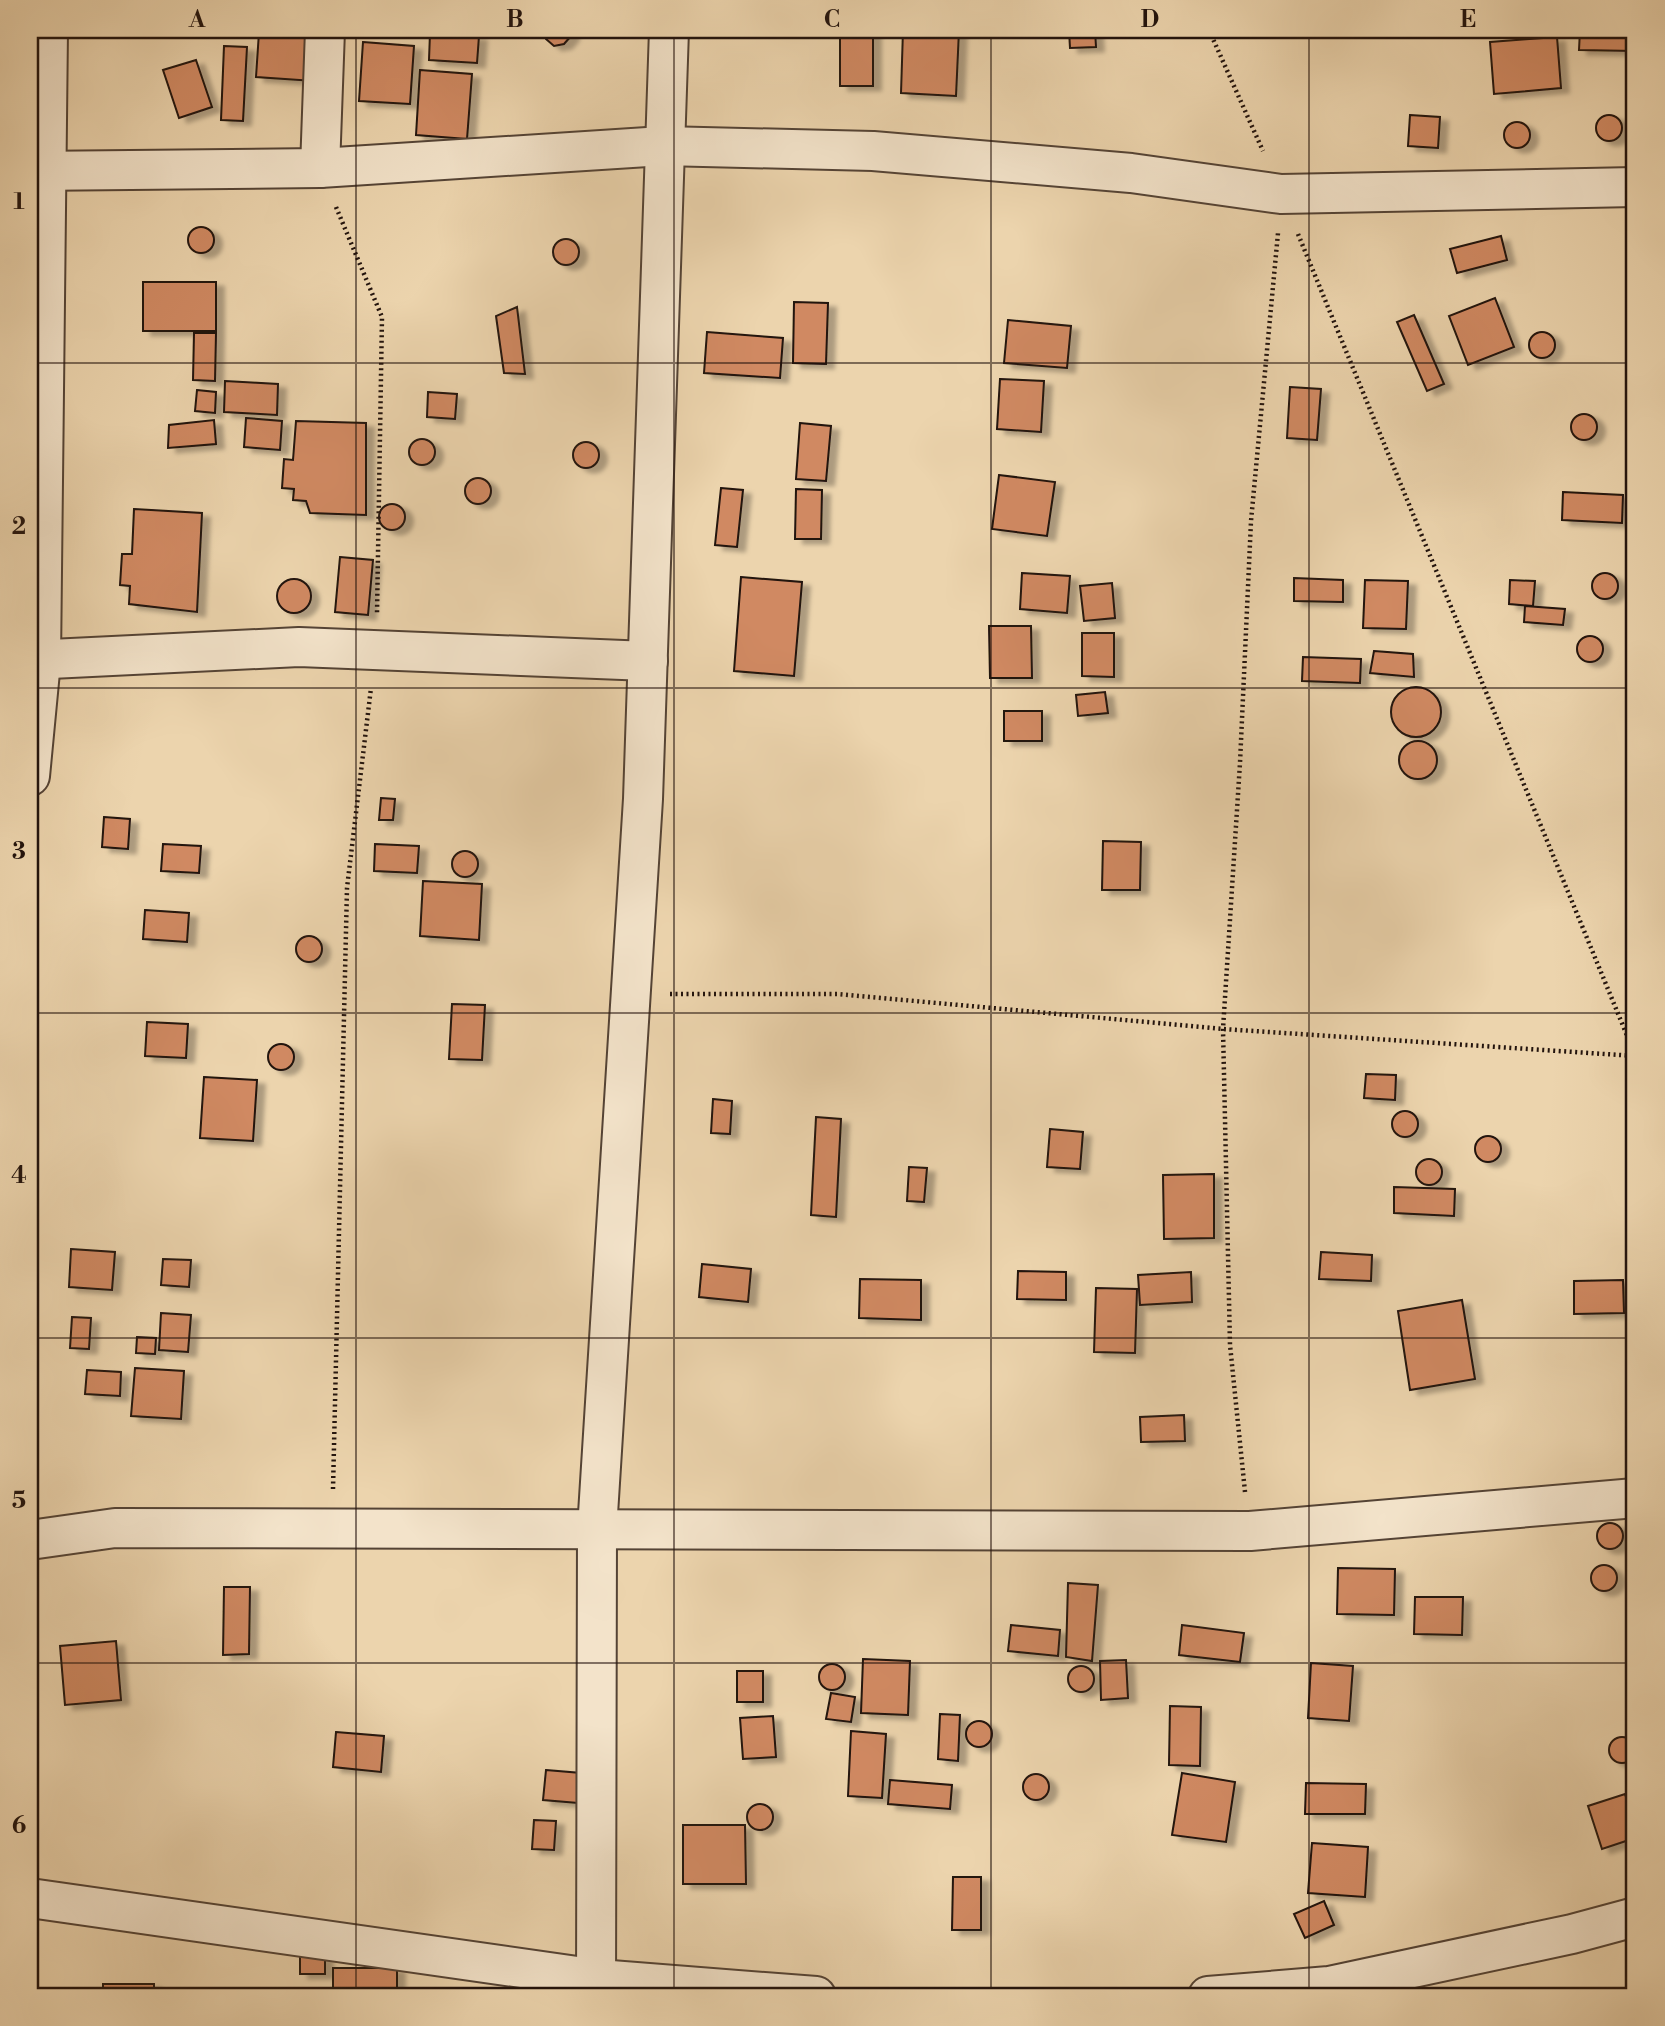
<svg xmlns="http://www.w3.org/2000/svg" width="1665" height="2026" viewBox="0 0 1665 2026" font-family="'Libre Bodoni',serif">
	<style>
		.building { fill: #d08962; stroke: #22130d; stroke-width: 2; filter: url(#shadow) }
		.lines { fill: none; stroke-linecap: round; stroke-linejoin: round }
		.minor-casing { stroke: #544335; stroke-width: 42 }
		.path { stroke: #22130d; stroke-width: 4.5; stroke-dasharray: 2 3.5; stroke-linecap: butt }
		.minor { stroke: #f3e3ca; stroke-width: 38 }
		.grid { fill: none; stroke: #22130d; stroke-width: 2; stroke-opacity: 0.55 }
		.neatline { fill: none; stroke: #22130d; stroke-width: 2.5 }
		.grid-label { font-size: 23px; text-anchor: middle; font-weight: bold; fill: #22130d }
	</style>
	<defs>
		<filter id="shadow"><feDropShadow dx="8" dy="4.5" stdDeviation="2" flood-color="#0004"/></filter>
	</defs>
	<rect width="100%" height="100%" fill="#ecd4ad"/>
	<filter id="stains"><feTurbulence type="fractalNoise" baseFrequency=".00286" numOctaves="4"/><feColorMatrix values="0 0 0 0 .2 0 0 0 0 .09 0 0 0 0 .02 0 0 0 .5 -.17"/></filter>
	<radialGradient id="worn" r=".72"><stop offset=".6" stop-color="#630" stop-opacity="0"/><stop offset="1" stop-color="#630" stop-opacity=".3"/></radialGradient>
	<g class="building">
		<path d="M545,30h26v6l-7,8 -10,2 -8,-7z"/>
		<rect x="840" y="30" width="33" height="56"/>
		<path d="M903,30h56l-3,66 -55,-3z"/>
		<path d="M1069,30h26l1,17 -26,1z"/>
		<path d="M1580,30h55v21l-56,-1z"/>
		<path d="M259,32l58,4 -3,45 -58,-4z"/>
		<path d="M430,33l49,3 -2,27 -48,-3z"/>
		<path d="M1557,37l4,51 -67,6 -4,-52z"/>
		<path d="M363,42l51,4 -4,58 -51,-3z"/>
		<path d="M224,46l23,1 -4,74 -22,-1z"/>
		<path d="M196,60l16,47 -33,11 -16,-48z"/>
		<path d="M420,70l52,4 -5,65 -51,-4z"/>
		<circle cx="1609" cy="128" r="13"/>
		<path d="M1410,115l30,2 -2,31 -30,-2z"/>
		<circle cx="1517" cy="135" r="13"/>
		<circle cx="201" cy="240" r="13"/>
		<path d="M1501,236l6,24 -50,13 -7,-24z"/>
		<circle cx="566" cy="252" r="13"/>
		<rect x="143" y="282" width="73" height="49"/>
		<path d="M1495,298l19,49 -46,18 -19,-49z"/>
		<path d="M794,302l34,1 -2,61 -33,-1z"/>
		<path d="M517,307l8,67 -21,-1 -8,-57z"/>
		<path d="M1414,315l30,69 -17,7 -30,-69z"/>
		<path d="M1008,320l63,6 -4,42 -63,-5z"/>
		<circle cx="1542" cy="345" r="13"/>
		<path d="M707,332l76,6 -3,40 -76,-5z"/>
		<path d="M194,333h22l-1,48 -22,-1z"/>
		<path d="M1000,379l44,2 -3,51 -44,-3z"/>
		<path d="M225,381l53,3 -1,31 -53,-3z"/>
		<path d="M1290,387l31,2 -4,51 -30,-2z"/>
		<path d="M197,390l19,2 -1,21 -20,-2z"/>
		<path d="M428,392l29,2 -2,25 -28,-2z"/>
		<circle cx="1584" cy="427" r="13"/>
		<path d="M246,418l36,3 -2,29 -36,-3z"/>
		<path d="M214,420l2,24 -48,4 1,-23z"/>
		<path d="M296,421l70,2v92l-56,-2 -4,-12 -13,-1 1,-11 -12,-1 2,-29 9,1z"/>
		<path d="M800,423l31,3 -5,55 -30,-2z"/>
		<circle cx="422" cy="452" r="13"/>
		<circle cx="586" cy="455" r="13"/>
		<path d="M999,475l56,7 -8,54 -55,-7z"/>
		<circle cx="478" cy="491" r="13"/>
		<path d="M721,488l22,2 -6,57 -22,-2z"/>
		<path d="M796,489l26,1 -1,49h-26z"/>
		<path d="M1563,492l60,3 -1,28 -60,-3z"/>
		<circle cx="392" cy="517" r="13"/>
		<path d="M134,509l68,4 -5,99 -68,-8 1,-18 -10,-1 2,-31h10z"/>
		<path d="M340,557l33,3 -5,55 -33,-3z"/>
		<circle cx="1605" cy="586" r="13"/>
		<path d="M1022,573l48,3 -3,37 -47,-4z"/>
		<path d="M741,577l61,5 -8,94 -60,-5z"/>
		<path d="M1294,578l49,2v22l-49,-1z"/>
		<circle cx="294" cy="596" r="17"/>
		<path d="M1365,580l43,1 -2,48 -43,-1z"/>
		<path d="M1510,580l25,1 -2,25 -24,-2z"/>
		<path d="M1112,583l3,35 -31,3 -4,-35z"/>
		<path d="M1525,606l40,3 -2,16 -39,-3z"/>
		<path d="M989,626h42l1,52h-42z"/>
		<path d="M1082,633h32v44l-32,-1z"/>
		<circle cx="1590" cy="649" r="13"/>
		<path d="M1374,651l39,3 1,23 -44,-4z"/>
		<path d="M1303,657l58,2 -1,24 -58,-2z"/>
		<circle cx="1416" cy="712" r="25"/>
		<path d="M1105,692l3,21 -30,3 -2,-21z"/>
		<rect x="1004" y="711" width="38" height="30"/>
		<circle cx="1418" cy="760" r="19"/>
		<path d="M381,798l14,1 -2,21h-14z"/>
		<path d="M104,817l26,2 -2,30 -26,-2z"/>
		<path d="M1103,841l38,1 -1,48h-38z"/>
		<path d="M163,844l38,2 -2,27 -38,-2z"/>
		<path d="M375,844l44,2 -2,27 -43,-2z"/>
		<circle cx="465" cy="864" r="13"/>
		<path d="M423,881l59,3 -3,56 -59,-4z"/>
		<path d="M145,910l44,3 -2,29 -44,-3z"/>
		<circle cx="309" cy="949" r="13"/>
		<path d="M452,1004l33,1 -3,55 -33,-1z"/>
		<path d="M147,1022l41,2 -2,34 -41,-2z"/>
		<circle cx="281" cy="1057" r="13"/>
		<path d="M1366,1074l30,1 -1,25 -31,-2z"/>
		<path d="M204,1077l53,3 -4,61 -53,-3z"/>
		<path d="M713,1099l19,2 -2,33 -19,-1z"/>
		<circle cx="1405" cy="1124" r="13"/>
		<path d="M816,1117l25,2 -5,98 -25,-2z"/>
		<path d="M1050,1129l33,3 -3,37 -33,-2z"/>
		<circle cx="1488" cy="1149" r="13"/>
		<circle cx="1429" cy="1172" r="13"/>
		<path d="M909,1167l18,1 -3,34 -17,-1z"/>
		<path d="M1214,1174v64l-50,1 -1,-64z"/>
		<path d="M1394,1187l61,2 -1,27 -60,-3z"/>
		<path d="M71,1249l44,3 -3,38 -43,-3z"/>
		<path d="M1321,1252l51,3 -1,26 -52,-2z"/>
		<path d="M163,1259l28,1 -2,27 -28,-2z"/>
		<path d="M702,1264l49,5 -3,33 -49,-5z"/>
		<path d="M1018,1271l48,1v28l-49,-1z"/>
		<path d="M1191,1272l1,30 -52,3 -2,-30z"/>
		<path d="M860,1279l61,1v40l-62,-2z"/>
		<path d="M1623,1280l1,33 -50,1v-33z"/>
		<path d="M1096,1288l41,1 -2,64 -41,-1z"/>
		<path d="M1462,1300l13,79 -65,11 -12,-79z"/>
		<path d="M161,1313l30,2 -3,37 -29,-2z"/>
		<path d="M72,1317l19,1 -2,31 -19,-1z"/>
		<path d="M137,1337l19,1 -1,16 -19,-1z"/>
		<path d="M135,1368l49,3 -3,48 -50,-3z"/>
		<path d="M87,1370l34,2 -1,24 -35,-2z"/>
		<path d="M1184,1415l1,26 -44,1 -1,-25z"/>
		<circle cx="1610" cy="1536" r="13"/>
		<circle cx="1604" cy="1578" r="13"/>
		<path d="M1338,1568l57,1 -1,46 -57,-1z"/>
		<path d="M1068,1583l30,2 -6,76 -26,-4z"/>
		<path d="M224,1587h26l-1,67 -26,1z"/>
		<path d="M1415,1597h48l-1,38 -48,-1z"/>
		<path d="M1011,1625l49,5 -2,26 -50,-5z"/>
		<path d="M1182,1625l62,8 -4,29 -61,-7z"/>
		<path d="M116,1641l5,59 -56,5 -5,-59z"/>
		<path d="M863,1659l47,2 -2,54 -47,-2z"/>
		<path d="M1126,1660l2,38 -27,2 -1,-39z"/>
		<path d="M1311,1663l42,3 -4,55 -41,-3z"/>
		<circle cx="832" cy="1677" r="13"/>
		<circle cx="1081" cy="1679" r="13"/>
		<rect x="737" y="1671" width="26" height="31"/>
		<path d="M831,1693l24,4 -4,25 -25,-3z"/>
		<path d="M1170,1706l31,1 -1,59 -31,-1z"/>
		<path d="M940,1714l20,1 -2,46 -20,-2z"/>
		<path d="M773,1716l3,41 -33,2 -3,-41z"/>
		<circle cx="979" cy="1734" r="13"/>
		<path d="M851,1731l35,3 -4,64 -34,-2z"/>
		<path d="M336,1732l48,4 -3,36 -48,-5z"/>
		<circle cx="1622" cy="1750" r="13"/>
		<path d="M546,1770l47,4 -3,30 -47,-4z"/>
		<path d="M1182,1773l53,9 -9,60 -54,-7z"/>
		<circle cx="1036" cy="1787" r="13"/>
		<path d="M890,1780l62,5 -2,24 -62,-5z"/>
		<path d="M1306,1783l60,1 -1,30h-60z"/>
		<path d="M1625,1794l10,31v13l-33,11 -14,-43z"/>
		<circle cx="760" cy="1817" r="13"/>
		<path d="M534,1820l22,1 -2,29 -22,-1z"/>
		<path d="M683,1825h62l1,59h-63z"/>
		<path d="M1312,1843l56,4 -3,50 -57,-4z"/>
		<path d="M953,1877h28v53h-29z"/>
		<path d="M1324,1901l10,24 -29,13 -11,-24z"/>
		<rect x="300" y="1955" width="25" height="19"/>
		<rect x="333" y="1968" width="64" height="20"/>
		<rect x="103" y="1984" width="51" height="12"/>
		<rect x="421" y="1991" width="20" height="5"/>
	</g>
	<g class="lines">
		<g class="minor-casing">
			<g id="minor">
				<path d="M320,168l5,-138"/>
				<path d="M30,171l290,-3 343,-22 210,5 258,22 150,21 354,-7"/>
				<path d="M30,660l269,-13 349,14"/>
				<path d="M30,776l11,-115 7,-631"/>
				<path d="M30,1540l85,-12 1135,3 385,-33"/>
				<path d="M30,1898l568,81 218,17"/>
				<path d="M596,1996l1,-466 46,-731 26,-769"/>
				<path d="M1208,1996l121,-10 243,-52 63,-17"/>
			</g>
		</g>
		<g class="path">
			<path d="M1209,30l54,121"/>
			<path d="M336,207l46,110 -5,296"/>
			<path d="M1298,234l337,821"/>
			<path d="M670,994h168l385,35 412,27"/>
			<path d="M333,1489l14,-601 24,-200"/>
			<path d="M1245,1492l-15,-147 -7,-316 17,-266 11,-242 27,-288"/>
		</g>
		<use href="#minor" class="minor"/>
	</g>
	<path class="grid" d="M356,30v1966M674,30v1966M991,30v1966M1309,30v1966M30,363h1605M30,688h1605M30,1013h1605M30,1338h1605M30,1663h1605"/>
	<rect width="1665" height="2026" fill="none" stroke="#ecd4ad" stroke-width="77"/>
	<rect x="38" y="38" width="1588" height="1950" class="neatline"/>
	<g class="grid-label">
		<text x="197" y="27">A</text>
		<text x="515" y="27">B</text>
		<text x="832" y="27">C</text>
		<text x="1150" y="27">D</text>
		<text x="1468" y="27">E</text>
		<text x="19" y="209">1</text>
		<text x="19" y="534">2</text>
		<text x="19" y="859">3</text>
		<text x="19" y="1183">4</text>
		<text x="19" y="1508">5</text>
		<text x="19" y="1833">6</text>
	</g>
	<rect width="100%" height="100%" filter="url(#stains)"/>
	<rect width="100%" height="100%" fill="url(#worn)"/>
</svg>
